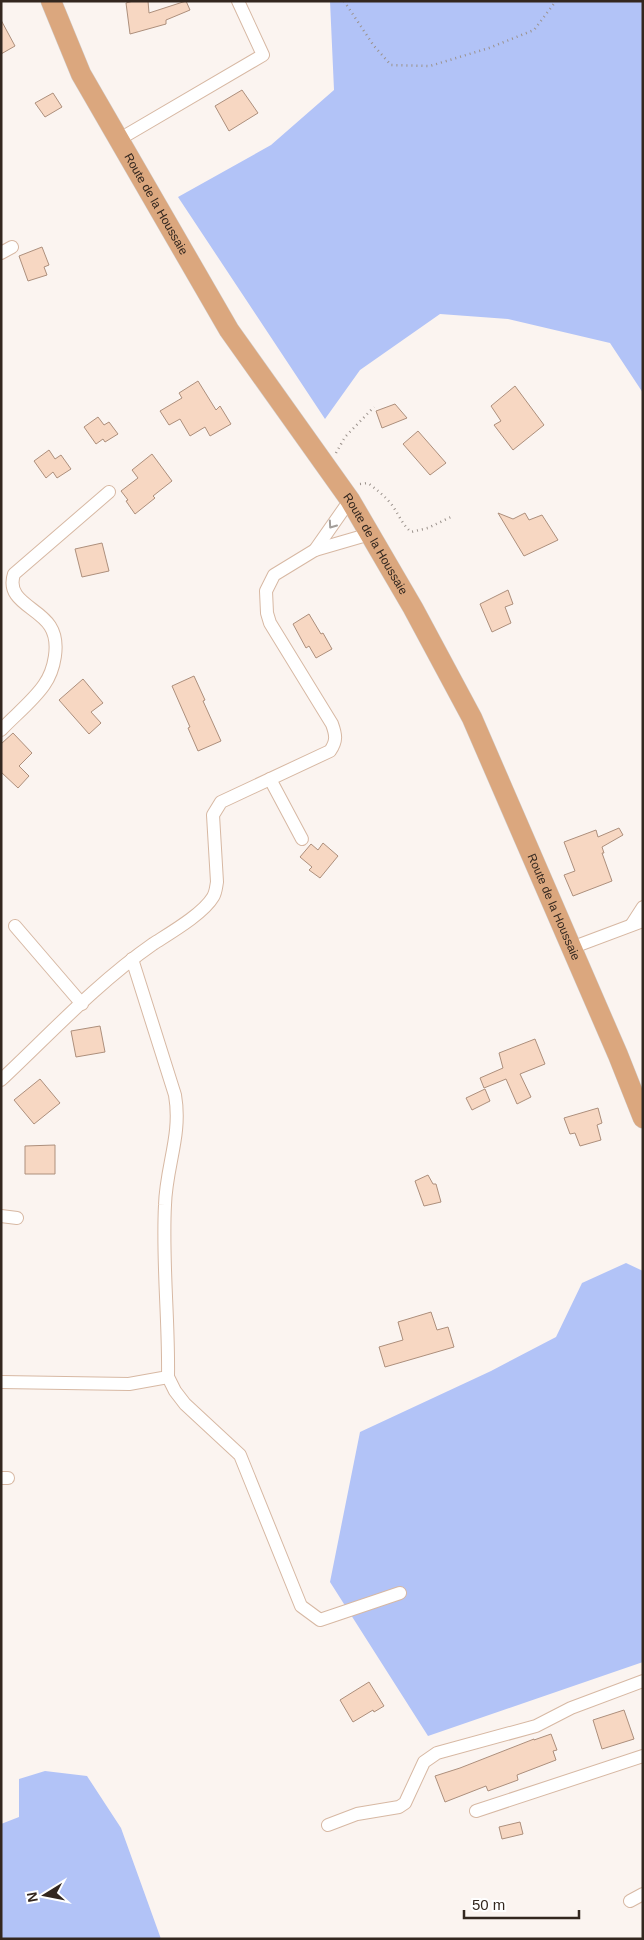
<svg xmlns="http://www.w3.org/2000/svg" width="644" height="1940" viewBox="0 0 644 1940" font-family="Arial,sans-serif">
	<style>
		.forest { fill: #b2c3f7 }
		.building { fill: #f7d7c2; stroke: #ad8f7c }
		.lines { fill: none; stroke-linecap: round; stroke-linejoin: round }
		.street-casing { stroke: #d7b8a3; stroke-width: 14 }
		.primary-casing { stroke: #d2cfce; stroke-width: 21 }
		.path { stroke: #9b928c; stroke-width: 2.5; stroke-dasharray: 1 4; stroke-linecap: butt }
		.street { stroke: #fff; stroke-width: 12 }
		.primary { stroke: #dba77e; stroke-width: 20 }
		.oneway { stroke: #a39e9a }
		.labels { text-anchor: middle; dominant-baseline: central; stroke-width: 5; stroke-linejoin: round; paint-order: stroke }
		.street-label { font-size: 12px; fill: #33271f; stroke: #fff }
	</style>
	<rect width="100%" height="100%" fill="#fbf4f0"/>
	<g class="forest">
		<path d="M330,1h313v392l-33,-50 -102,-24 -68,-5 -80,56 -35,49 -147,-222 93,-52 63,-55z"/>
		<path d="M626,1263l17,8v391l-215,74 -98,-154 30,-150 131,-61 65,-34 26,-54z"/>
		<path d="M45,1771l42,5 34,52 40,111h-160v-115l18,-7v-38z"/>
	</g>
	<g class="building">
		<path d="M133,1h15l1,12 37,-12 4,9 -24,10v4l-36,10 -4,-31z"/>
		<path d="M1,20l14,26 -14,8z"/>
		<path d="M242,90l16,23 -29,18 -14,-25z"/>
		<path d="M53,93l9,14 -17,10 -10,-14z"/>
		<path d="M42,247l7,18 -5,2 3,8 -19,6 -9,-25z"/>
		<path d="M198,381l18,29 4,-4 11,18 -21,12 -5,-9 -15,9 -10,-17 -11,6 -9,-14 22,-13 -3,-5z"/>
		<path d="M515,386l29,39 -31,25 -19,-25 7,-4 -10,-15z"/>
		<path d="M395,404l12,14 -25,10 -6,-17z"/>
		<path d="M98,417l6,8 5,-3 9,12 -13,8 -2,-3 -7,5 -12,-17z"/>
		<path d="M418,431l28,32 -16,12 -27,-31z"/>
		<path d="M49,450l6,9 6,-4 10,14 -14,9 -4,-6 -7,6 -12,-17z"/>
		<path d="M152,454l20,27 -19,15 2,2 -20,16 -9,-13 2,-1 -7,-9 17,-13 -6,-8z"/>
		<path d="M498,513l15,6 12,-6 4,7 13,-5 16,25 -34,16z"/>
		<path d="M102,543l7,28 -27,6 -7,-28z"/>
		<path d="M508,590l5,14 -8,3 6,16 -19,9 -12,-28z"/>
		<path d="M309,614l12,20 2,-1 9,16 -16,9 -7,-12 -3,2 -13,-24z"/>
		<path d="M194,676l11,24 -2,1 18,40 -23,10 -10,-23 2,-1 -18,-41z"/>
		<path d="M83,679l20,24 -12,9 10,11 -12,11 -30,-34z"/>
		<path d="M13,733l19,20 -13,13 10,10 -11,12 -17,-16v-28z"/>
		<path d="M619,828l4,7 -21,12 2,6h-2l10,28 -39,15 -9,-21 11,-4 -11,-29 32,-12 2,7z"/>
		<path d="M323,843l15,13 -18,22 -11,-8 3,-3 -12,-10 11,-13 7,6z"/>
		<path d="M100,1026l5,26 -29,5 -5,-26z"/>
		<path d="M535,1039l10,25 -25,10 11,23 -14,7 -11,-25 -22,9 -4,-10 23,-10 -4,-15z"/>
		<path d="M40,1079l20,24 -26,21 -20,-24z"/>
		<path d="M485,1089l5,12 -18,9 -6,-12z"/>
		<path d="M598,1108l4,15 -5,2 4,15 -21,6 -5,-13 -5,1 -6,-16z"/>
		<path d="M55,1145v29h-30v-28z"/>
		<path d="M428,1175l5,9h3l5,18 -17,4 -9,-25z"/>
		<path d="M431,1312l6,18 11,-3 6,20 -69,20 -6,-20 24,-7 -5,-18z"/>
		<path d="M369,1682l15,24 -10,6 -1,-2 -20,12 -13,-22z"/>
		<path d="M624,1710l10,29 -32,10 -9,-29z"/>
		<path d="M551,1734l6,16 -4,1 3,9 -39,15 1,5 -30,11 -2,-5 -41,16 -10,-26 25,-8 74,-29v1z"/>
		<path d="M520,1822l3,12 -21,5 -3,-12z"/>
	</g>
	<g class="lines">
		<g class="street-casing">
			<g id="street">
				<path d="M118,140l145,-85 -25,-54"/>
				<path d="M1,253l11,-6"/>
				<path d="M315,550l35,-50"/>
				<path d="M1,730c13,-14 32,-29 43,-45 10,-14 17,-42 6,-59 -12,-19 -45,-25 -36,-52l95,-82"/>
				<path d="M270,779l32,60"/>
				<path d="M632,924l11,-17"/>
				<path d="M15,926l67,78"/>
				<path d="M571,948l72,-27"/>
				<path d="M1,1080c49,-46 96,-97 152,-136 17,-11 50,-30 60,-47 3,-5 3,-10 4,-15l-4,-67 8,-13 109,-51c7,-10 6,-16 2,-27l-62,-101 -3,-10 -1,-22 8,-16 41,-25 55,-16"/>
				<path d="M1,1216l16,2"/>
				<path d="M168,1377l7,14 10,13 55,51 61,151 19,14 80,-27"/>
				<path d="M1,1382l128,2 39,-7c1,-57 -6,-115 -3,-172 1,-39 17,-70 10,-110l-43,-136"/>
				<path d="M1,1478h7"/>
				<path d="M476,1811l167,-55"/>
				<path d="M328,1825l29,-11 42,-7 6,-4 19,-41 13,-9 99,-27 35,-18 72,-27"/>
				<path d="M630,1901l13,-7"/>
			</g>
		</g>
		<g class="primary-casing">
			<g id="primary">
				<path id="s1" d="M51,1l30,73 148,256 121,170 63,108 59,110 146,337 25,63"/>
			</g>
		</g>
		<g class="path">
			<path d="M344,1l30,45 17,19 39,1 59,-18 45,-18 22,-29"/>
			<path d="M336,453l9,-16 29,-30"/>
			<path d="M360,484l8,-1c9,7 17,13 24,22 7,10 10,19 19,27l17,-4 25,-12"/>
		</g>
		<use href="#street" class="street"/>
		<use href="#primary" class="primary"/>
	</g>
	<defs><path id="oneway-chevron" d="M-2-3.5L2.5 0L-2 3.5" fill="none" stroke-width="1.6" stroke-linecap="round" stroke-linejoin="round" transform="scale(1.25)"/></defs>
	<use class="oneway" href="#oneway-chevron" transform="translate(332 525) rotate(125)"/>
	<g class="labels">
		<g class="street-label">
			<text stroke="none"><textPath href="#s1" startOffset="229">Route de la Houssaie</textPath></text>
			<text stroke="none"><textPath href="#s1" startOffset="634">Route de la Houssaie</textPath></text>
			<text stroke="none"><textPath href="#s1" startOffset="1039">Route de la Houssaie</textPath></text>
		</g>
	</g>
	<rect width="644" height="1940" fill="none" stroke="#33271f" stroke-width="5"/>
	<g transform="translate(45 1895) rotate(260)" stroke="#ffffff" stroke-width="4" paint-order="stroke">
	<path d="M0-4L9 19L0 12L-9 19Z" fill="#33271f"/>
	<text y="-8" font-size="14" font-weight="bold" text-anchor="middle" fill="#33271f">N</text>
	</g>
	<path d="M464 1910v8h115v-8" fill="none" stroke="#33271f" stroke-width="2.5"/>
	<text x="472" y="1910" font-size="15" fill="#33271f" stroke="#ffffff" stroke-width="4" paint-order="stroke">50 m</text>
</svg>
